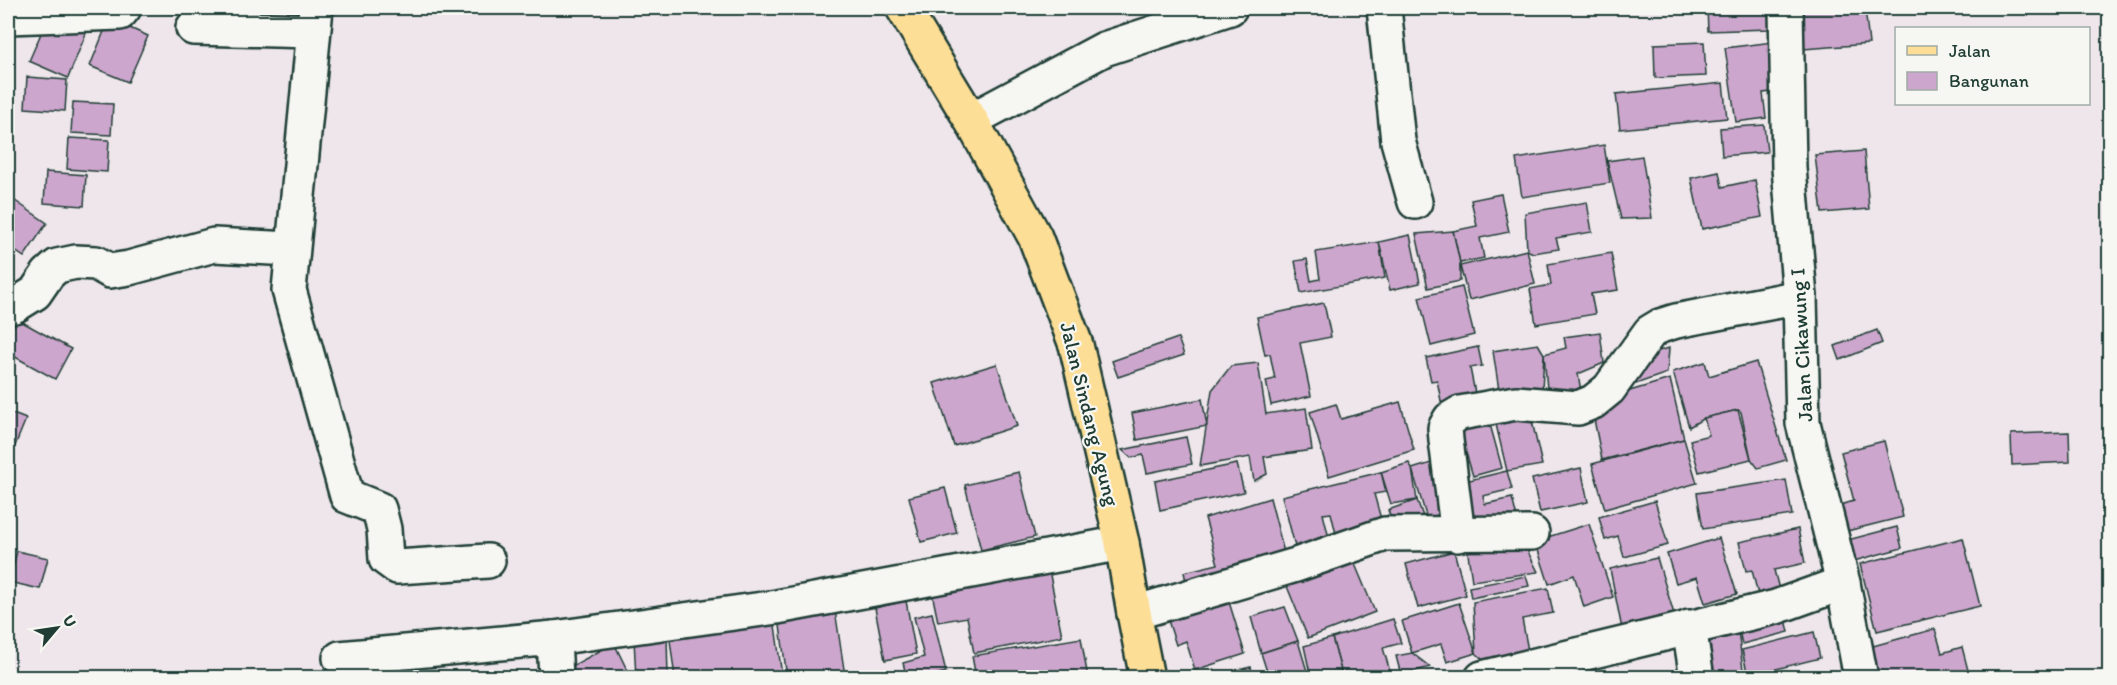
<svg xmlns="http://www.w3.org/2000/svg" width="2117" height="685" viewBox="0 0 2117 685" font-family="Itim,sans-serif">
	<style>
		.building { fill: #cda6cd; stroke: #1f3d34; stroke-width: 1.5 }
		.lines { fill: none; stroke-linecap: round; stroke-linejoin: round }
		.minor-casing { stroke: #1f3d34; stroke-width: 38 }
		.major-casing { stroke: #1f3d34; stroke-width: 38 }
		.minor { stroke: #f6f6f2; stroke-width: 33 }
		.major { stroke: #fdde96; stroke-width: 33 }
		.labels { text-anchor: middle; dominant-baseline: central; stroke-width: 4.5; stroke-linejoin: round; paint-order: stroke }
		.street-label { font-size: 21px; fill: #1f3d34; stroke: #f6f6f2 }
	</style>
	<rect width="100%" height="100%" fill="#eee6eb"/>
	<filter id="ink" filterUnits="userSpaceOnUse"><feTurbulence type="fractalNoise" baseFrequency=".0167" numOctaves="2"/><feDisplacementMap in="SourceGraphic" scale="12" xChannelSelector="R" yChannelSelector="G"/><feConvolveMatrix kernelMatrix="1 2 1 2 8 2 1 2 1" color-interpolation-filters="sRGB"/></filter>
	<g filter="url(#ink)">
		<g class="building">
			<path d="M142,8h40v6l-40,-3z"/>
			<path d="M1707,8h61l1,21 -61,2z"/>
			<path d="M1799,8h66l4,36 -66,5z"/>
			<path d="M49,15l38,16 -19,47 -39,-17z"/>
			<path d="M109,19l39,17 -20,46 -38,-16z"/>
			<path d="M8,29l6,1 -2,31 -4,-1z"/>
			<path d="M1704,42l2,34 -51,2 -1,-34z"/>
			<path d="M1773,42l7,49 -17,2 3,25 -30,4 -11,-74z"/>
			<path d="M27,77l40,3 -2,31 -40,-3z"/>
			<path d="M1723,83l4,35 -107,11 -4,-35z"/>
			<path d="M73,102l40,2 -2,31 -40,-2z"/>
			<path d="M1764,125l3,27 -45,4 -2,-28z"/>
			<path d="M69,138l40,2 -2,32 -40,-3z"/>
			<path d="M1604,145l6,38 -88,14 -6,-38z"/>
			<path d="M1864,151l5,58 -47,4 -7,-58z"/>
			<path d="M1642,156l10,62 -31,1 -14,-58z"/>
			<path d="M46,172l40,3 -2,31 -40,-3z"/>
			<path d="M1719,172l3,15 33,-7 7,37 -60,12 -11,-51z"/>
			<path d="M1501,194l8,38 -29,6 4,20 -24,5 -7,-32 24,-5 -6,-26z"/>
			<path d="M8,196l39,27 -23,34 -16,-11z"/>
			<path d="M1587,202l5,30 -36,6 3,11 -26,4 -6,-3 -2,-37z"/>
			<path d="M1453,231l7,32v18l-32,7 -12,-54z"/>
			<path d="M1410,235l10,48 -30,7 -11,-48z"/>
			<path d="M1379,242l6,36 -84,15 -6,-32 12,-2 4,22 9,-2 -4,-27z"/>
			<path d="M1527,250l8,34 -66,16 -9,-34z"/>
			<path d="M1611,253l7,37 -27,4 4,20 -59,10 -6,-35 21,-4 -3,-21z"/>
			<path d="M1462,287l12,48 -43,11 -12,-49z"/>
			<path d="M1324,303l7,34 -31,6 11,53 -40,9 -5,-24 9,-2 -5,-25 -5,1 -8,-38z"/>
			<path d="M17,319l54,30 -16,30 -47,-26v-16z"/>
			<path d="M1877,330l5,13 -42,17 -5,-14z"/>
			<path d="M1600,332l4,31 -26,11 4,23 -34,4 -4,-47 22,-6 -2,-11z"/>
			<path d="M1178,338l6,17 -66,22 -6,-16z"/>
			<path d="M1538,344l6,10 -2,36 -42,7 -7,-46z"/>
			<path d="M1478,347l4,19 -12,2 6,30 -34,8 -5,-26 -6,1 -5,-23z"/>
			<path d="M1669,348l-2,25 -37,13 11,-30z"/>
			<path d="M1705,362l4,14 47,-14 30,98 -28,8 -7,-9 -10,-47 -3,-2 -34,8 -15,9 -16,-55z"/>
			<path d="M1258,363l8,51 40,-6 6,42 -48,7 3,17 -13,7 -4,-24 -50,9 12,-76 19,-24z"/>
			<path d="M997,364l20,62 -63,20 -20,-63z"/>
			<path d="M1670,379l14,60 -82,21 -10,-51 21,-13z"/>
			<path d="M1202,399l5,27 -70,14 -5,-27z"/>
			<path d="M1400,402l14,48 -85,26 -19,-64 26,-8 5,15z"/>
			<path d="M1529,408l13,57 -35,6 -13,-55z"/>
			<path d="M1738,410l13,49 -52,13 -9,-32 19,-5 -5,-17z"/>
			<path d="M8,412l18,7 -18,44z"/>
			<path d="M1488,417l14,51 -29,8 -15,-50z"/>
			<path d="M2069,432l1,30 -58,3 -1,-31z"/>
			<path d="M1186,437l6,27 -45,9 -4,-18 -12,3 -9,-8z"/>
			<path d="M1684,439l13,44 -92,26 -13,-45z"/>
			<path d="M1884,441l19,76 -60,15 -6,-26 17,-5 -13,-49z"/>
			<path d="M1438,461l18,61 -26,7 -18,-60z"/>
			<path d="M1409,463l3,6 5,31 -26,4 -10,-32z"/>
			<path d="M1237,464l7,28 -84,18 -5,-29z"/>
			<path d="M1581,468l7,34 -48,10 -8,-33z"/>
			<path d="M1507,471l5,18 -29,7 2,8 27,-6 5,20 -54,12 -10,-46z"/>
			<path d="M1019,472l16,65 -54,13 -16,-65z"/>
			<path d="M1381,472l5,20 -12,2 10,36 -46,12 -7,-29 -8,1 7,28 -34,8 -14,-54z"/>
			<path d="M1786,480l6,35 -89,14 -6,-36z"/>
			<path d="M945,488l12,45 -36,9 -12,-45z"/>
			<path d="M1270,498l16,62 -99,26 -3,-14 34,-8 -13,-46z"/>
			<path d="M1417,500l7,19 -29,11 -7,-20z"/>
			<path d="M1655,501l13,44 -44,12 -6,-21 -13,4 -6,-23z"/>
			<path d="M1589,524l24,73 -29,10 -10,-32 -25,9 -14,-43z"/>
			<path d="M1897,527l5,21 -52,14 -6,-21z"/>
			<path d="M1798,529l7,34 -31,7 7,27 -21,6 -8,-33 -6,1 -7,-29z"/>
			<path d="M1719,538l18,56 -32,9 -8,-26 -21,6 -9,-29z"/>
			<path d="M1963,538l17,68 -103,25 -17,-67z"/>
			<path d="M1522,540l16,32 -66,9 -5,-34z"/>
			<path d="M17,551l31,7 -8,31 -31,-7z"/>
			<path d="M1454,551l12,44 -48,13 -12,-44z"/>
			<path d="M1352,557l23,55 -67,26 -22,-54z"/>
			<path d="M1657,558l17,56 -52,15 -12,-60z"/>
			<path d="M1048,565l14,71 -88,17 -7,-36 -29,5 -7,-34z"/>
			<path d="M1526,576l3,10 -58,12 -2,-11z"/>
			<path d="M1548,588l5,25 -31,6 8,42 -38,8 -16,-16 -3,-51z"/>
			<path d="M1226,592l19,62 -50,16 -9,-29 -10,4 -11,-34z"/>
			<path d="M906,601l10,53 -31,6 -10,-52z"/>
			<path d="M1459,603l17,50 -29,9 -6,-18 -29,9 -10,-32z"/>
			<path d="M1285,607l13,34 -37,12 -10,-36z"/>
			<path d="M835,610l10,66 -58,2 -8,-60z"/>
			<path d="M773,611l9,65 -107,2 -7,-53z"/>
			<path d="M1784,611l5,21 -47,12 -5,-22z"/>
			<path d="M932,613l14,59 -23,6h-16l-4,-15 21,-6 -10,-40z"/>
			<path d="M1393,619l8,24 -18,5 9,30h-49l-11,-40z"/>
			<path d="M1737,622l7,56h-39l-10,-46z"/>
			<path d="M1935,629l7,24 20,-6 8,31h-100l-8,-29z"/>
			<path d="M1814,632l6,26 -72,18 -6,-26z"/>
			<path d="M667,637l1,41h-32l-2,-39z"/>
			<path d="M1081,638l7,40h-85v-3l-27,3 -4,-22z"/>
			<path d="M1332,638l11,40h-32l-7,-32z"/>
			<path d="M1298,641l11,37h-40l-8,-25z"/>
			<path d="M614,643l17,35h-59l2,-13z"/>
			<path d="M1412,653l18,14 -29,8 -5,-19z"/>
			<path d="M1251,667l3,11h-49z"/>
		</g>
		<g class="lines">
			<g class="minor-casing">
				<g id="minor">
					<path d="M316,8l-27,282 58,206 32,13 5,20 2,30 11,8 91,-6"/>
					<path d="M1384,8l14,133 17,61"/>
					<path d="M1786,8l3,160 11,129 3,126 40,160 18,95"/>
					<path d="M8,17l112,-4 4,-5"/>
					<path d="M193,28l119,3"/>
					<path d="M971,120l133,-71 126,-41"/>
					<path d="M8,304l6,2 21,-13 13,-19 9,-8 19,-4 20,1 14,8 19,-3 85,-23 78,4"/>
					<path d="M1458,535l-12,-95 -1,-12 5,-9 10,-6 56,-10 62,5 15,-6 16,-13 41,-57 10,-6 16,-5 124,-24"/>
					<path d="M1134,613l162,-48 89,-31 147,-1"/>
					<path d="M1689,627l8,51"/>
					<path d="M554,638l2,40"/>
					<path d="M340,658l214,-20 223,-31 345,-64"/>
					<path d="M1482,678l294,-71 67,-24"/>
				</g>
			</g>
			<g class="major-casing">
				<path id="major" d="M903,8l68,112 64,117 41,108 46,198 12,70 13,65"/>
			</g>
			<use href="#minor" class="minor"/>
			<use href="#major" class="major"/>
		</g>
	</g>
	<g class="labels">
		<g class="street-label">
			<text transform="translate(1801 345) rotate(-93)">Jalan Cikawung I</text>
			<text transform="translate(1090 414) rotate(76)">Jalan Sindang Agung</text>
		</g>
	</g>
	<rect width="2117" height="685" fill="none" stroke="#f6f6f2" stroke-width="30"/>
	<rect x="15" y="15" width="2087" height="655" fill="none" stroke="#1f3d34" stroke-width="2" filter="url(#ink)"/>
	<rect x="1895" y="27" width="195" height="78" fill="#f6f6f2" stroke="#a0aca6" stroke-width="1.5"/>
	<rect x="1907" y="46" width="30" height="9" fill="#fdde96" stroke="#a0aca6" stroke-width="1.5"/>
	<text x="1949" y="57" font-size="18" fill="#1f3d34">Jalan</text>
	<rect x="1907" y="72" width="30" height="18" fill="#cda6cd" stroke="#a0aca6" stroke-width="1.5"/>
	<text x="1949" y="87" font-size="18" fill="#1f3d34">Bangunan</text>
	<g transform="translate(57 628) rotate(61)" stroke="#f6f6f2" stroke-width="4.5" paint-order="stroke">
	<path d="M0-4.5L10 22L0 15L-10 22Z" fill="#1f3d34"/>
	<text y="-9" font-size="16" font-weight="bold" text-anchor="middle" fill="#1f3d34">U</text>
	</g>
</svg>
